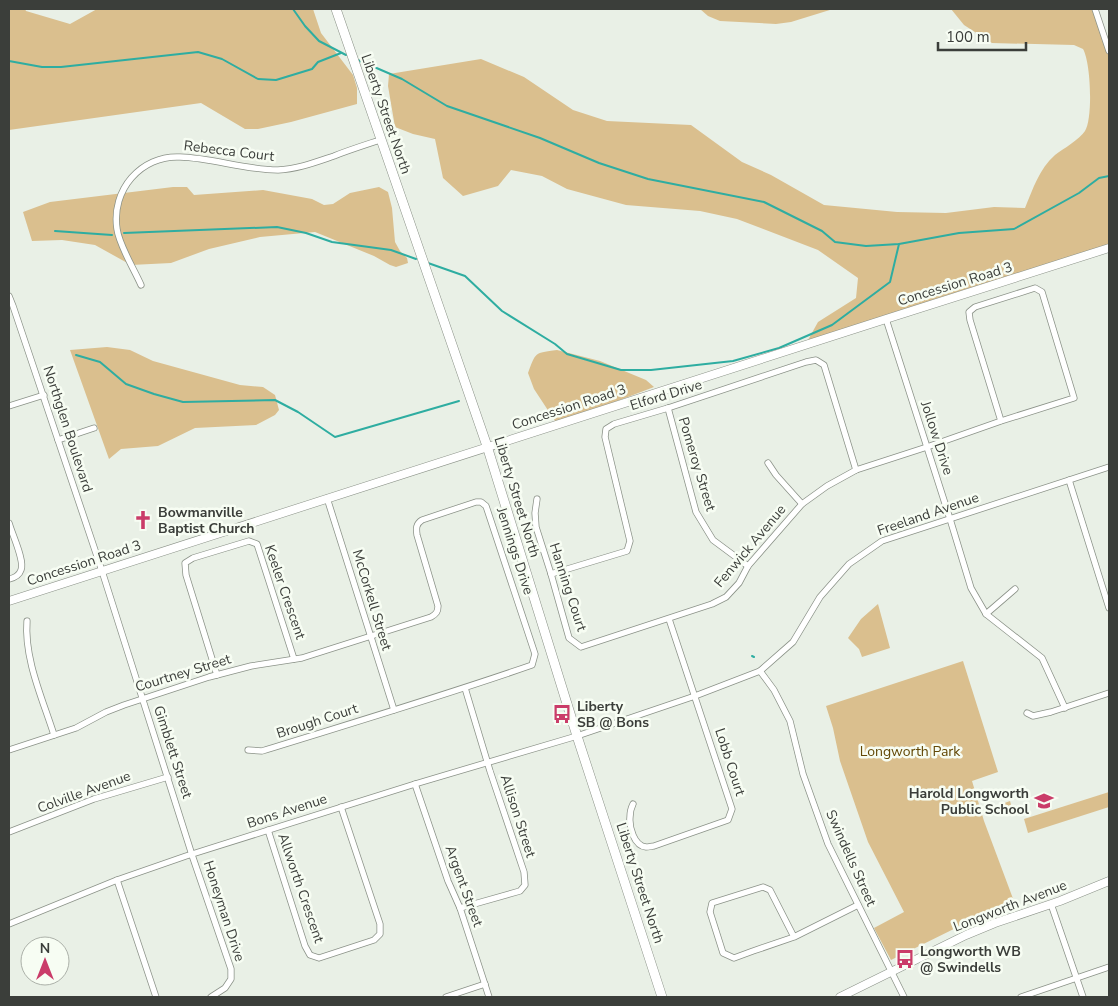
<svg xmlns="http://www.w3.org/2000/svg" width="1118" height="1006" viewBox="0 0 1118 1006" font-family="'Nunito Sans',sans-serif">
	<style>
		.green { fill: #dabf8e }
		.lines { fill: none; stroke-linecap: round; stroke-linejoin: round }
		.stream { stroke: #2eada1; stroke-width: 2 }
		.minor-casing { stroke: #8b9288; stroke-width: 7 }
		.tertiary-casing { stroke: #8b9288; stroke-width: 9 }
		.secondary-casing { stroke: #8b9288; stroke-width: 10 }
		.minor { stroke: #fff; stroke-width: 5.5 }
		.tertiary { stroke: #fff; stroke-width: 8 }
		.secondary { stroke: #fff; stroke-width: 9 }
		.labels { text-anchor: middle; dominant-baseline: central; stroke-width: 5; stroke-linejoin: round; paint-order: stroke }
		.street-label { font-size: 14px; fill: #3b3e3a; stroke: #f7fdf3 }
		.poi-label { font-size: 14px; font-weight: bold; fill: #3b3e3a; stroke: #f7fdf3; text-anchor: start }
		.park-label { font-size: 14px; fill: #634806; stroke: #f7fdf3 }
	</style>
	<rect width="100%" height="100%" fill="#e9f0e6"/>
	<g class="green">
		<path d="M9,9h16l1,2 44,13 27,-15h216l8,24 32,42 4,13v16l-66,18 -33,7h-13l-44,-26 -192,27z"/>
		<path d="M700,9h133l-42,13 -15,2 -56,-3 -12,-5z"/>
		<path d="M951,9h142l16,41v196l-292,99 -9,-5 10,-18 38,-24 2,-20 -40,-28 -81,-31 -37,-8 -74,-6 -59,-16 -25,-13 -31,-6 -13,16 -35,10 -20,-18 -8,-39 -22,-5 -18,-7 -7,-41 1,-12 92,-15 43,18 49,33 34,11 84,4 51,37 29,13 53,30 73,7 49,1 48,-6 31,1c8,-19 14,-39 30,-53 8,-6 25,-16 30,-24 8,-13 6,-68 -2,-82l-9,-4 -82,-2 -28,-18z"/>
		<path d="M173,187h14l7,8 69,-5 49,9 12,6 9,-1 17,-11 29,-6 9,5 4,16 3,34 5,9 7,7 1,5 -12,4 -6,-2 -16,-9 -59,-24 -55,5 -51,12 -38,14 -40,2 -36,-20 -33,-5 -30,1 -9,-29 27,-10z"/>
		<path d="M107,347l23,3 23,11 87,24 23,2 12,8 4,15 -4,5 -19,10 -61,3 -37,18 -37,3 -12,10 -39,-109z"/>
		<path d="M557,350l43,11 46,19 8,7 -97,37 -23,-35 -6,-16c8,-21 6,-20 29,-23z"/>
		<path d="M878,604l12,44 -28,9 -3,-8 -11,-11 13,-19z"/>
		<path d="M963,661l35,111 -26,9 12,40 31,83 -43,16 -81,40 -17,-32 30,-16 -36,-70 -28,-81 -7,-33 -7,-22z"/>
		<path d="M1109,792v15l-81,26 -4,-14z"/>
		<path d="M1010,801l2,7 -15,6 -3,-7z"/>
	</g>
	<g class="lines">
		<g class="stream">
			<path d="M293,9l12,17 14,15 27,14"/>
			<path d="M358,60l44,19 45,27 93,32 59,25 49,16 116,23 58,29 13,11 31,4 33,-2 60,-11 55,-4 65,-36 20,-15 10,-2"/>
			<path d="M9,61l33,6h19l137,-15 24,7 36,20 18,1 36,-11 6,-7 23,-9"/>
			<path d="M55,231l57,4"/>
			<path d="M124,233l153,-6 29,6 26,9 59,8 25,9"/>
			<path d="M428,263l37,13 37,35 53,33 12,10 54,16h30l82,-9 46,-13 53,-23 58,-43 9,-38"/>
			<path d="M76,355l24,7 26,22 28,10 29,8 92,-2 23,12 37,25 124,-36"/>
			<path d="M752,656l2,1"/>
		</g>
		<g class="minor-casing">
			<g id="minor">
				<path d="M1095,9l14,42"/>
				<path d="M141,285c-7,-16 -22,-40 -24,-56 -6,-39 24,-74 63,-72 33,1 65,13 98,13 20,-1 38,-8 56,-14 15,-6 31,-11 46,-16"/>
				<path d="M9,296l4,10 89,265 90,284 39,114v10l-6,9 -14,9"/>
				<path d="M886,319l64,200 21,69 15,26 56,44 23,50"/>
				<path d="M9,406l35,-11"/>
				<path d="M668,408l28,104 17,28 35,26"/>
				<path d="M58,440l36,-12"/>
				<path d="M768,463l8,12 26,29"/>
				<path d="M1069,480l40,128"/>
				<path d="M327,498l67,212"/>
				<path d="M537,499l-2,14 1,14 15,47 18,64 12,9 131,-43 14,-7 13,-14 9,-17 54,-62 25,-18 29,-16 71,-23 74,-26 73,-23 -32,-106 -7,-4 -60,19 -6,5 1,8 31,101"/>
				<path d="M9,523c3,11 16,38 12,47 -2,6 -7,8 -12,9"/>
				<path d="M551,574l76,-23 3,-10 -25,-104 1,-8 8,-5 54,-16 138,-46 10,-2 8,5 32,105"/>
				<path d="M986,614l29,-25"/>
				<path d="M27,621c-3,38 16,79 27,114"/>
				<path d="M760,671l14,19 16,31 13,53 25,70 76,153"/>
				<path d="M217,675l-31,-100 -1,-12 8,-5 56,-17 8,3 37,115"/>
				<path d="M1027,713l6,3 18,-4 58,-19"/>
				<path d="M9,750l67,-22 30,-16 18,-7 85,-28 42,-11 51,-8 129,-41c5,-3 7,-5 7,-11l-21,-71c-1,-7 -1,-11 5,-15l54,-18h5l5,4 49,148 -3,11c-89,31 -180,58 -270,86l-14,-1"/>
				<path d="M415,784l33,97 12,27 29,89"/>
				<path d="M633,804c-2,4 -3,8 -3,13 -1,10 4,29 16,30 3,0 6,-1 8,-1l74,-26 4,-11 -63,-190"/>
				<path d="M268,830l37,116 5,9 9,3 55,-18 6,-6v-10l-39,-117"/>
				<path d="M9,832l85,-33 74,-22"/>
				<path d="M117,880l39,117"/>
				<path d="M1051,904l32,93"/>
				<path d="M460,908l60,-17 5,-6 -1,-13 -34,-101 -25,-83"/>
				<path d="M9,924l108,-44 69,-24 229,-72 162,-48 118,-40 65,-25 33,-29 27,-45 29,-33 33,-23 227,-74"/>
				<path d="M794,937l-24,-47 -7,-3 -51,16 -2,9 13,41 11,5 19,-7 41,-14 64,-32"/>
				<path d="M446,997l39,-13"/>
				<path d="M1021,997l88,-30"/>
			</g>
		</g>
		<g class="tertiary-casing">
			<g id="tertiary">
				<path d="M9,601l877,-282 223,-71"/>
				<path d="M840,997l126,-62 29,-12 65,-22 49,-20"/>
			</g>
		</g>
		<g class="secondary-casing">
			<path id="secondary" d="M336,9l151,437 90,290 85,261"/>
		</g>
		<use href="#minor" class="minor"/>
		<use href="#tertiary" class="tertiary"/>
		<use href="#secondary" class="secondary"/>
	</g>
	<defs>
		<g id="church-bare" transform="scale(1.5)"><path d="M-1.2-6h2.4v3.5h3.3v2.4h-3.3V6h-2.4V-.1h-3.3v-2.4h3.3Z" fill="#ca3c69" stroke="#f7fdf3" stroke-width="2.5" paint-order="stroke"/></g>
		<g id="bus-bare" transform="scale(1.5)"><path d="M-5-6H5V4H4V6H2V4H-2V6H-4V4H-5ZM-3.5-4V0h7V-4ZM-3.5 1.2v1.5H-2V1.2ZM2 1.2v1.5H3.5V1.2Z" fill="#ca3c69" stroke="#f7fdf3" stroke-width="2.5" paint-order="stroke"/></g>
		<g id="school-bare" transform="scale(1.5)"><path d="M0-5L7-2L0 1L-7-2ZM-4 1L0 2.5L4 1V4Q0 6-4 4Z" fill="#ca3c69" stroke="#f7fdf3" stroke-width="2.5" paint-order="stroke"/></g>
	</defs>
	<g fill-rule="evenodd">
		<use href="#church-bare" x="143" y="520"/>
		<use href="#bus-bare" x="562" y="714"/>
		<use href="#school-bare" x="1044" y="801"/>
		<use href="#bus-bare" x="905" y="959"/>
	</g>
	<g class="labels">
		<g class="street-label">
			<text transform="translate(386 114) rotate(71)">Liberty Street North</text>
			<text transform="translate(229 151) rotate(7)">Rebecca Court</text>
			<text transform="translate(955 284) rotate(-17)">Concession Road 3</text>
			<text transform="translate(666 395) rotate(-17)">Elford Drive</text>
			<text transform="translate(569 407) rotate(-18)">Concession Road 3</text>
			<text transform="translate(68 429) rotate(72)">Northglen Boulevard</text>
			<text transform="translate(937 438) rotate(72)">Jollow Drive</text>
			<text transform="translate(697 464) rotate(73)">Pomeroy Street</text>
			<text transform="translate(517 497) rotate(73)">Liberty Street North</text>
			<text transform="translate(928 514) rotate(-19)">Freeland Avenue</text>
			<text transform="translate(750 546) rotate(-50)">Fenwick Avenue</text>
			<text transform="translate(515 551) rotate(72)">Jennings Drive</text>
			<text transform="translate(84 563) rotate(-18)">Concession Road 3</text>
			<text transform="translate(568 587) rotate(72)">Hanning Court</text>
			<text transform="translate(285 592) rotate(71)">Keeler Crescent</text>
			<text transform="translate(372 600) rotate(73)">McCorkell Street</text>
			<text transform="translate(183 673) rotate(-17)">Courtney Street</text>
			<text transform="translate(317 721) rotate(-18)">Brough Court</text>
			<text transform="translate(173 752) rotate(72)">Gimblett Street</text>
			<text transform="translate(730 762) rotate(72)">Lobb Court</text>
			<text transform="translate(84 792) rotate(-20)">Colville Avenue</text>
			<text transform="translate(287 811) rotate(-18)">Bons Avenue</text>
			<text transform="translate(518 816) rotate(72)">Allison Street</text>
			<text transform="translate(851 858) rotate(66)">Swindells Street</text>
			<text transform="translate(640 883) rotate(72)">Liberty Street North</text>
			<text transform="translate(464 886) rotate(70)">Argent Street</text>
			<text transform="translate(301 888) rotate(71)">Allworth Crescent</text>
			<text transform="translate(1010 906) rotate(-21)">Longworth Avenue</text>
			<text transform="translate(224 911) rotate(72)">Honeyman Drive</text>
		</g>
		<g class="poi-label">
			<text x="158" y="512">Bowmanville<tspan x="158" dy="16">Baptist Church</tspan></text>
			<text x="577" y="706">Liberty<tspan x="577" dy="16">SB @ Bons</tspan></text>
			<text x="1029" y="793" text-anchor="end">Harold Longworth<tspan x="1029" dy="16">Public School</tspan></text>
			<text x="920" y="951">Longworth WB<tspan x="920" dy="16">@ Swindells</tspan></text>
		</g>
		<g class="park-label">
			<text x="910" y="751">Longworth Park</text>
		</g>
	</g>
	<rect width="1118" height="1006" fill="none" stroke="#3b3e3a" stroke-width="20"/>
	<g transform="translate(45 961)"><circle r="24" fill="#f7fdf3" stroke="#acb1a9"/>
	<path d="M0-4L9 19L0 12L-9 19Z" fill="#ca3c69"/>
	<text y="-8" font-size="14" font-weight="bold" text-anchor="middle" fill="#3b3e3a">N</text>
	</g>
	<path d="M938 42v8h88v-8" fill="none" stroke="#3b3e3a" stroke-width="2.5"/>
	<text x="946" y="42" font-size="15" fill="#3b3e3a" stroke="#f7fdf3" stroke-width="4" paint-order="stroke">100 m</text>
</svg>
